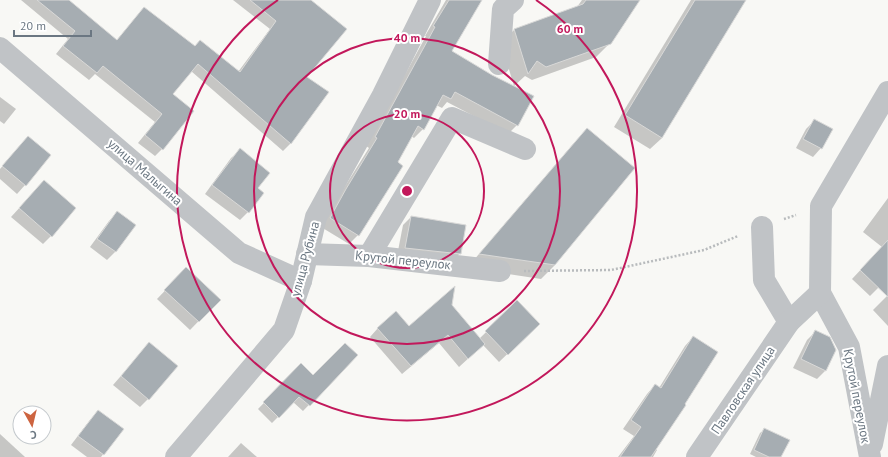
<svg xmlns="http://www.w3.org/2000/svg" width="888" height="457" viewBox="0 0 888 457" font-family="'PT Sans',sans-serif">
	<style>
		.shadow { fill: #0003 }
		.building { fill: #a6adb2; stroke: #d9d9d8 }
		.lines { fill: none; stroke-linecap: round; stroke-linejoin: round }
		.path { stroke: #b8bbbd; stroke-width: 2.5; stroke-dasharray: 2 2; stroke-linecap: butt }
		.minor { stroke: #c0c3c6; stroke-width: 22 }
		.ring { fill: none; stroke: #c2185b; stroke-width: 2 }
		.labels { text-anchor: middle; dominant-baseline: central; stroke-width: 4; stroke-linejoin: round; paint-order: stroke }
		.street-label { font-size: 13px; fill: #6b7782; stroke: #fff }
		.centre { fill: #c2185b; stroke: #fff; stroke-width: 2 }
		.ring-label { font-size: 12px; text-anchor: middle; font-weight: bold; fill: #c2185b; stroke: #fff; stroke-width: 4; stroke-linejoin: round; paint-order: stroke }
	</style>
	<rect width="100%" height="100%" fill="#f8f8f5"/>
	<g class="shadow">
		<path d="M21,0h46l49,41 21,-25 101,56 32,-43 -37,-29h76l-4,77 -14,66 -8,8 -92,-80 -19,23 -10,55 -7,7 -17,-13 17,-21 -60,-48 -6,6 -33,-26 12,-15z"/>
		<path d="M446,0h35l-31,51 67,74 -9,9 -61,-32 -5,6 -6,-3 -13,24 -9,9 -3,-2 -15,27 6,3 -44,69 -9,9 -28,-17 16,-28 32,-51 -3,-2 60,-110h-1z"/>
		<path d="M582,0h57l-29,43 -14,14 -64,23 -7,-4 -11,10 -13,-43 14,-14 62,-22z"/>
		<path d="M691,0h39l-68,138 -12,11 -36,-22z"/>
		<path d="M0,97l16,12 -12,15 -4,-3z"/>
		<path d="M815,120l6,28 -8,9 -17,-9 10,-19z"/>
		<path d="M587,130l-32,135 -14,14 -74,-11 107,-125z"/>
		<path d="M28,137l-3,48 -8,9 -17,-15v-10z"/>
		<path d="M240,150l17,38 -9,24 -8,8 -35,-26 26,-36z"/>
		<path d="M44,181l7,55 -8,8 -32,-27z"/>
		<path d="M888,198v80l-18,18 -18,-17 30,-32 -19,-15z"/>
		<path d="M118,213l17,13 -20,26 -8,8 -17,-13 19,-26z"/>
		<path d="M411,217l49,36 -8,9 -55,-6 6,-31z"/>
		<path d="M178,277l41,23 -29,30 -33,-31z"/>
		<path d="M888,295v31l-15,-16z"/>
		<path d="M517,302l22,22 -40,38 -16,-17 -24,22 -20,-24 -37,31 -32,-37 8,-9 31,-1 42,-22 28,34z"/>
		<path d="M815,332l20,18 -10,21 -8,8 -24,-11 14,-28z"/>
		<path d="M693,337l-38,112 2,1 -4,7h-35l16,-21 -11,-7 24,-35 8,-9 4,3 26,-42z"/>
		<path d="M149,344l-1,55 -8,8 -27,-22z"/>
		<path d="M357,355l-54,56 -10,-9 -21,21 -14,-14 43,-44 12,11z"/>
		<path d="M98,411l24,18 -21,28h-14l-16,-12 19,-25z"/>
		<path d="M765,429l15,28h-24l-6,-3 10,-21z"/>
		<path d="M0,434l25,23h-25z"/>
		<path d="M241,443l16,14h-29z"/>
	</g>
	<g class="building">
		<path d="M37,0h32l48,40 27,-33 51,39 5,-6 40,32 36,-51 -26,-21h61l36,29 -40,48 22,15 -38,52 -93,-80 -25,30 21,17 -31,39 -18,-15 17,-21 -59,-48 -6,7 -34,-27 12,-15z"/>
		<path d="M449,0h33l-30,51 40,24 42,21 -16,30 -63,-34 -4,7 -8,-4 -19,35 -6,-4 -20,36 5,4 -44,70 -29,-18 16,-29 31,-51 -2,-1 60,-110 -2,-1z"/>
		<path d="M586,0h54l-29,44 -65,23 -9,-6 -9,13 -14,-45 69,-25z"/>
		<path d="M695,0h51l-84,138 -37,-23z"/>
		<path d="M814,119l19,10 -11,20 -19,-10z"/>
		<path d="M587,128l48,40 -80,97 -76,-11z"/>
		<path d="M28,136l23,19 -25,31 -24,-20z"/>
		<path d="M240,148l30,25 -12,15 6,5 -15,20 -37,-28z"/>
		<path d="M44,180l32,28 -24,29 -33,-29z"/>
		<path d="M117,211l19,14 -20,27 -19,-13z"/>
		<path d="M411,216l55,9 -5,29 -56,-6z"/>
		<path d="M888,240v57l-28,-27z"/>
		<path d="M186,267l35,33 -22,22 -35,-32z"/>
		<path d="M455,286l-3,19 33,39 -17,15 -20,-24 -37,31 -34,-38 19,-17 13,15z"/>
		<path d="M517,300l23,24 -32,31 -23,-24z"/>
		<path d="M815,330l15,7 6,13 -10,21 -25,-12z"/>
		<path d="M693,336l25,16 -33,52 1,1 -35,52h-31l21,-30 -10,-7 24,-36 6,4z"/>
		<path d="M149,342l29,24 -29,34 -28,-24z"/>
		<path d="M345,343l13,12 -48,51 -11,-9 -20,21 -16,-16 38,-39 12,12z"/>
		<path d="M98,410l26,19 -20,26 -26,-19z"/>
		<path d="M764,428l26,12 -9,17h-12l-15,-7z"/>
	</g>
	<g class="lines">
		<g class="path">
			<path d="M784,219l12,-4"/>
			<path d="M524,271l87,-1 93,-20 34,-14"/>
		</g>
		<g class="minor">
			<path d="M0,48l239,205 62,28"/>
			<path d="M499,64l4,-55 10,-9"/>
			<path d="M762,227l2,53 25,42"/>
			<path d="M307,254l62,2 131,15"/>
			<path d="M369,256l83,-138 73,31"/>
			<path d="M820,293l29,54 21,110"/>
			<path d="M872,444l16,-78"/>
			<path d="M176,457l108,-127 17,-49 15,-64 67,-122 47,-95"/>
			<path d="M697,457l92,-135 31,-29 1,-87 67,-114"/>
		</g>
	</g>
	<g class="ring">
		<circle cx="407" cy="191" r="77"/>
		<circle cx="407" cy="191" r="153"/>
		<path d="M536 0A230 230 0 1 1 278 0"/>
	</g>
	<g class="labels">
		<g class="street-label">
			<text transform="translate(145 172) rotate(41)">улица Малыгина</text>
			<text transform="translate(305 259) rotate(-75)">улица Рубина</text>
			<text transform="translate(403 260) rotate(6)">Крутой переулок</text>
			<text transform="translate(743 390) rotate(-56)">Павловская улица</text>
			<text transform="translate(857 396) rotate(79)">Крутой переулок</text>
		</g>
	</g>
	<circle cx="407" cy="191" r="6" class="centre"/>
	<g class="ring-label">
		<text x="570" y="33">60 m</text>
		<text x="407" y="42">40 m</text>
		<text x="407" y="118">20 m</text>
	</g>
	<g transform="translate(32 425) rotate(172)"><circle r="19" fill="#ffffff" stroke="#c4c9cd"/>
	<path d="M0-3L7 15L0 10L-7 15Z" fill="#cd6440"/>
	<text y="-6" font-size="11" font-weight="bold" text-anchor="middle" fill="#6b7782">С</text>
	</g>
	<path d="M14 30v6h77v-6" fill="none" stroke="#6b7782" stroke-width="2"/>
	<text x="20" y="30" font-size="12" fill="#6b7782" stroke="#ffffff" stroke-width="3" paint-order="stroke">20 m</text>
</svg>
